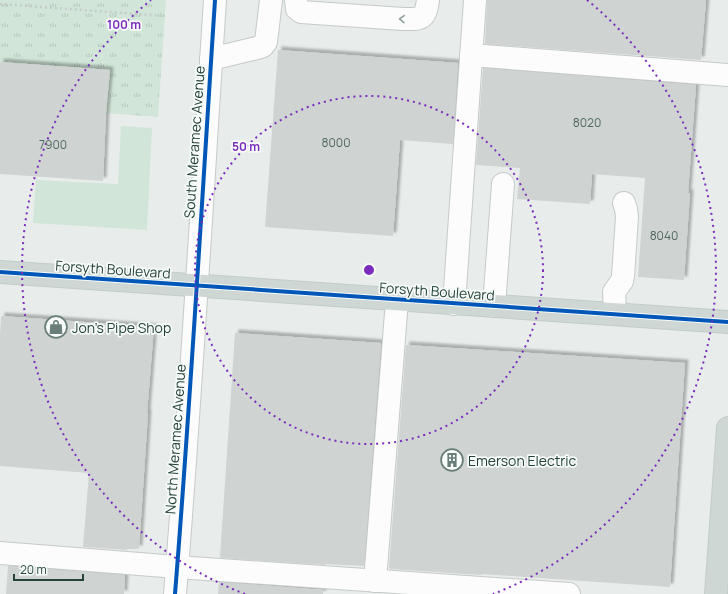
<svg xmlns="http://www.w3.org/2000/svg" width="728" height="594" viewBox="0 0 728 594" font-family="Manrope,sans-serif">
	<style>
		.grass { fill: #d1e6d8 }
		.park { fill: url(#park-tufts) }
		.building { fill: #cfd4d2; filter: url(#shadow) }
		.lines { fill: none; stroke-linecap: round; stroke-linejoin: round }
		.minor-casing { stroke: #c5cac8; stroke-width: 24 }
		.major-casing { stroke: #c3ccc9; stroke-width: 24 }
		.path { stroke: #c3ccca; stroke-width: 2.5; stroke-dasharray: 2 3; stroke-linecap: butt }
		.minor { stroke: #fcfcfc; stroke-width: 22 }
		.major { stroke: #cfd7d5; stroke-width: 22 }
		.cycleway-casing { stroke: #f7fbf9; stroke-width: 6 }
		.cycleway { stroke: #0057b8; stroke-width: 4 }
		.oneway { stroke: #909f9b }
		.ring { fill: none; stroke: #7b2cbf; stroke-width: 2; stroke-dasharray: 2 4 }
		.labels { text-anchor: middle; dominant-baseline: central; stroke-width: 3.5; stroke-linejoin: round; paint-order: stroke }
		.number-label { font-size: 12px; fill: #506761 }
		.street-label { font-size: 14px; fill: #24423a; stroke: #f7fbf9 }
		.poi-label { font-size: 14px; fill: #24423a; stroke: #f7fbf9; text-anchor: start }
		.centre { fill: #7b2cbf; stroke: #f7fbf9; stroke-width: 2 }
		.ring-label { font-size: 12px; text-anchor: middle; font-weight: bold; fill: #7b2cbf; stroke: #f7fbf9; stroke-width: 3.5; stroke-linejoin: round; paint-order: stroke }
	</style>
	<defs>
		<pattern id="park-tufts" width="24" height="20" patternUnits="userSpaceOnUse"><rect width="24" height="20" fill="#d1e6d8"/><path d="M3 7l-1-3M5 7V3M7 7l1-3M15 17l-1-3M17 17v-4M19 17l1-3" fill="none" stroke="#b3c6ba"/></pattern>
		<filter id="shadow"><feDropShadow dx="3.5" dy="-3.5" stdDeviation="1" flood-color="#0004"/></filter>
	</defs>
	<rect width="100%" height="100%" fill="#e8edeb"/>
	<path class="grass" d="M121,126l31,2 -5,102 -114,-7 3,-43 82,4z"/>
	<path class="park" d="M0,0h166l-8,117 -52,-4 3,-43 -109,-8z"/>
	<g class="building">
		<path d="M487,0h219l-5,60 -216,-16z"/>
		<path d="M278,50l180,13 -5,81 -53,-4 -7,96 -128,-9z"/>
		<path d="M0,62l110,8 -4,43 -3,68 -103,-7z"/>
		<path d="M483,68l213,17 -8,108h2l-6,87 -46,-3 7,-99 -53,-4 -2,30 -73,-5 3,-31 -44,-3z"/>
		<path d="M1,316l153,11 -7,86h1l-9,136h-12v1l-44,-3 6,-74 -89,-7v-130z"/>
		<path d="M235,333l146,10 -17,223 -39,-2v1l-104,-7v-1h-1z"/>
		<path d="M406,345l279,18 -15,224 -188,-13v1l-92,-6v-1h-1z"/>
		<path d="M8,566l117,9 -1,19h-118z"/>
		<path d="M219,582l104,8v4h-105z"/>
	</g>
	<g class="lines">
		<g class="minor-casing">
			<g id="minor">
				<path d="M296,0l1,9 4,3 102,7c19,0 22,1 25,-19"/>
				<path d="M471,55l257,20"/>
				<path d="M211,59l46,-11 6,-2 3,-4 5,-42"/>
				<path d="M454,304l21,-304"/>
				<path d="M494,306l9,-122"/>
				<path d="M615,314l-1,-22 8,-11 1,-5 4,-59 -1,-8 -2,-6"/>
				<path d="M0,553l177,14 392,27"/>
				<path d="M375,581l22,-281"/>
				<path d="M175,594c16,-198 27,-396 40,-594"/>
			</g>
		</g>
		<g class="major-casing">
			<g id="major">
				<path d="M0,272l728,50"/>
				<path d="M716,594l12,-166"/>
			</g>
		</g>
		<path class="path" d="M0,4l165,12"/>
		<use href="#minor" class="minor"/>
		<use href="#major" class="major"/>
		<g class="cycleway-casing">
			<g id="cycleway">
				<path d="M0,272l728,50"/>
				<path d="M175,594c16,-198 27,-396 40,-594"/>
			</g>
		</g>
		<use href="#cycleway" class="cycleway"/>
	</g>
	<defs><path id="oneway-chevron" d="M-2-3.5L2.5 0L-2 3.5" fill="none" stroke-width="1.6" stroke-linecap="round" stroke-linejoin="round"/></defs>
	<use class="oneway" href="#oneway-chevron" transform="translate(402 19) rotate(-178)"/>
	<g class="ring">
		<circle cx="369" cy="270" r="174"/>
		<path d="M245 594A347 347 0 0 1 151 0M587 0A347 347 0 0 1 493 594"/>
	</g>
	<defs>
		<g id="shop-ring" transform="scale(1.15)"><circle r="9.5" fill="#f7fbf9" stroke="#697e78" stroke-width="1.5"/><path d="M-5-2.5h2.3a2.7 3.5 0 0 1 5.4 0H5L5.5 6h-11ZM-1.5-2.5h3a1.5 2.3 0 0 0-3 0Z" fill="#697e78"/></g>
		<g id="building-ring" transform="scale(1.15)"><circle r="9.5" fill="#f7fbf9" stroke="#697e78" stroke-width="1.5"/><path d="M-4-6H4V6H1V3H-1V6H-4ZM-2.5-4.3h1.7v1.8h-1.7ZM.8-4.3h1.7v1.8H.8ZM-2.5-1h1.7V.8h-1.7ZM.8-1h1.7V.8H.8Z" fill="#697e78"/></g>
	</defs>
	<g fill-rule="evenodd">
		<use href="#shop-ring" x="56" y="327"/>
		<use href="#building-ring" x="452" y="460"/>
	</g>
	<g class="labels">
		<g class="number-label">
			<text x="587" y="122">8020</text>
			<text x="336" y="142">8000</text>
			<text x="53" y="144">7900</text>
			<text x="664" y="235">8040</text>
		</g>
		<g class="street-label">
			<text transform="translate(194 142) rotate(-86)">South Meramec Avenue</text>
			<text transform="translate(113 269) rotate(4)">Forsyth Boulevard</text>
			<text transform="translate(437 291) rotate(4)">Forsyth Boulevard</text>
			<text transform="translate(175 439) rotate(-86)">North Meramec Avenue</text>
		</g>
		<g class="poi-label">
			<text x="72" y="327">Jon's Pipe Shop</text>
			<text x="468" y="460">Emerson Electric</text>
		</g>
	</g>
	<circle cx="369" cy="270" r="6" class="centre"/>
	<g class="ring-label">
		<text x="124" y="29">100 m</text>
		<text x="246" y="151">50 m</text>
	</g>
	<path d="M14 574v6h69v-6" fill="none" stroke="#24423a" stroke-width="2"/>
	<text x="20" y="574" font-size="12" fill="#24423a" stroke="#f7fbf9" stroke-width="3" paint-order="stroke">20 m</text>
</svg>
